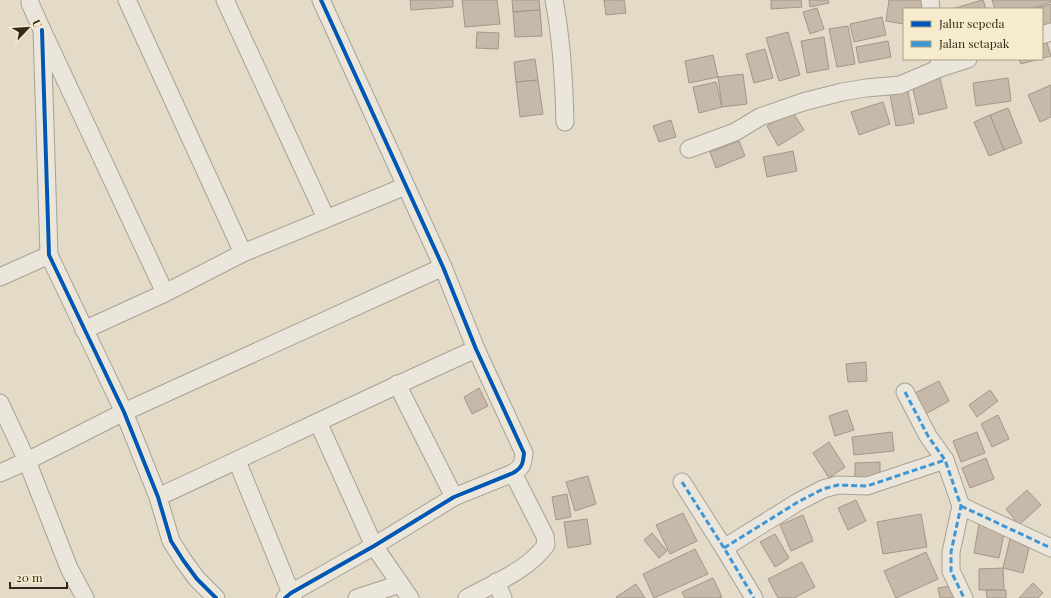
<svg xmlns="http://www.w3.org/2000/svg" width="1051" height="598" viewBox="0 0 1051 598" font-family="'Playfair Display',serif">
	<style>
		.building { fill: #c7b9a9; stroke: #a39688 }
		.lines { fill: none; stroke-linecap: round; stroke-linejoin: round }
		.street-casing { stroke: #a8a092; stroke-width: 19 }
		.street { stroke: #ebe6db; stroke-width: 17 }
		.quiet { stroke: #3e96d4; stroke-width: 3; stroke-dasharray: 6 3; stroke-linecap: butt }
		.cycleway-casing { stroke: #f6ebcc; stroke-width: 6 }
		.cycleway { stroke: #0057b8; stroke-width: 4 }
	</style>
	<rect width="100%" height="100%" fill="#e3dbc8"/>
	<g class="building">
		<path d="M410,0h43v7l-42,3z"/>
		<path d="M462,0h35l3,24 -35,3z"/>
		<path d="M512,0h27l1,10 -27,2z"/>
		<path d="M604,0h20l2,13 -20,2z"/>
		<path d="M771,0h30l1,7 -31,2z"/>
		<path d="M809,0h19l1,3 -19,4z"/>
		<path d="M889,0h34l-1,9h-18v15l-18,-3z"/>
		<path d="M983,0l3,9h-34l30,-9z"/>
		<path d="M992,0h59v2l-20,7h-36z"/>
		<path d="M1051,4v22l-9,3v-20h-8z"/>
		<path d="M817,8l7,21 -14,5 -7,-22z"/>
		<path d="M540,10l2,26 -27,1 -2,-25z"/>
		<path d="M882,17l4,18 -32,7 -4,-18z"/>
		<path d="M848,26l7,38 -18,3 -8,-38z"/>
		<path d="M477,32l22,1 -1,16 -22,-1z"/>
		<path d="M788,32l12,43 -21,6 -13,-43z"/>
		<path d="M824,37l5,32 -22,4 -6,-32z"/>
		<path d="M1046,40l5,16 -9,2v-17z"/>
		<path d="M888,41l3,16 -32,6 -3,-16z"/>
		<path d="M765,49l8,29 -19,5 -8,-29z"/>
		<path d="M713,55l5,22 -29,6 -4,-22z"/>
		<path d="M535,59l3,21 -22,2 -2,-20z"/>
		<path d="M1019,59h20l-18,5z"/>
		<path d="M743,74l4,30 -25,3 -4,-30z"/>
		<path d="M940,78l7,30 -28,7 -7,-30z"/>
		<path d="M1008,78l3,23 -35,5 -3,-23z"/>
		<path d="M538,80l5,34 -23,3 -4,-35z"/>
		<path d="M716,82l6,25 -23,6 -6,-26z"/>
		<path d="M1051,85v32l-11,5 -12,-27z"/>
		<path d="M908,92l6,31 -18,3 -6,-31z"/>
		<path d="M883,102l7,22 -31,11 -8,-23z"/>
		<path d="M1008,108l14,35 -18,7 -14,-35z"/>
		<path d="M792,111l12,19 -26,16 -11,-20z"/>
		<path d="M990,115l14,35 -15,6 -15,-34z"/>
		<path d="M671,120l5,17 -17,5 -6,-16z"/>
		<path d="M739,141l6,15 -29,12 -6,-16z"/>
		<path d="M793,151l4,20 -30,6 -4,-20z"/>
		<path d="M866,362l1,19 -19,1 -2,-18z"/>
		<path d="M939,381l10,20 -25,14 -11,-21z"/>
		<path d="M479,388l9,18 -16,8 -8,-17z"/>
		<path d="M990,390l8,11 -21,16 -8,-12z"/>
		<path d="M847,410l7,20 -19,6 -6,-20z"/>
		<path d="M998,415l11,24 -17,8 -11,-23z"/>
		<path d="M892,432l2,19 -40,4 -2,-18z"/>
		<path d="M977,432l8,21 -24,9 -8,-21z"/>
		<path d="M829,442l16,25 -16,11 -16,-25z"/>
		<path d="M986,458l8,21 -24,9 -8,-20z"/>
		<path d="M880,462v20h-25v-19z"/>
		<path d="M588,476l8,28 -21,7 -9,-29z"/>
		<path d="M1027,490l14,15 -22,20 -13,-16z"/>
		<path d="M567,494l4,23 -15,3 -4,-23z"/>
		<path d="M856,500l10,21 -18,9 -10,-22z"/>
		<path d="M683,513l14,28 -27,13 -14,-29z"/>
		<path d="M921,514l6,33 -44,7 -6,-32z"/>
		<path d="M803,515l10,26 -22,10 -11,-26z"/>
		<path d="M587,519l4,25 -23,4 -4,-26z"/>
		<path d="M979,524l26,5 -6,29 -25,-5z"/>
		<path d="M652,533l15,18 -8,7 -15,-18z"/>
		<path d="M775,534l14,24 -14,9 -15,-25z"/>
		<path d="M1011,535l20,5 -8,33 -20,-5z"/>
		<path d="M695,549l13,25 -54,24 -11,-24z"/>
		<path d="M926,552l12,27 -42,19 -12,-27z"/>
		<path d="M802,562l13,25 -21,11h-16l-10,-19z"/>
		<path d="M1003,568l1,22h-25v-21z"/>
		<path d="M713,578l9,19 -3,1h-34l-3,-6z"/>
		<path d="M1033,583l10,10 -5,5h-19z"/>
		<path d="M636,584l9,14h-28l-1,-1z"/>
		<path d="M955,585l2,13h-17l-2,-10z"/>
		<path d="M986,590h20v8h-19z"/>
	</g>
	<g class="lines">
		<g class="street-casing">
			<g id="street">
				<path d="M30,0v3l12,27 123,263"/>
				<path d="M127,0l116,253"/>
				<path d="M225,0l101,218"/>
				<path d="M554,0c8,40 10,81 11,122"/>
				<path d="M930,0l1,9"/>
				<path d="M42,30l7,225 75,157 34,85 13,44 12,19 14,19 19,19"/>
				<path d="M1042,35l9,-3"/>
				<path d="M939,59l1,9 28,-9"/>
				<path d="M689,149l46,-17 25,-15 43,-15 39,-10 24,-4 34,-3 40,-17"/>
				<path d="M0,277l49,-22"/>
				<path d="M84,330l81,-37 78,-40 163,-67"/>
				<path d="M397,384l57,113"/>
				<path d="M905,392l23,44 17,24 16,46 -10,46v19l13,27"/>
				<path d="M0,403l27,58 42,107 16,30"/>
				<path d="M318,422l56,124 36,52"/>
				<path d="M237,461l56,137"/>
				<path d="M0,473l27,-12 97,-49 319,-145"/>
				<path d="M682,482l42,66 30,50"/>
				<path d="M158,497c106,-49 211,-100 318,-148"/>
				<path d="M961,506l90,42"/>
				<path d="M724,548l74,-46 25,-13 15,-4 29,1 78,-26"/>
				<path d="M496,582l7,16"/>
				<path d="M285,598l6,-5 83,-47 80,-49 59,-24c10,-6 10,-10 11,-20l-48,-104 -33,-82 -122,-267"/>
				<path d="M357,598l43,-14"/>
				<path d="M467,598c27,-15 60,-27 79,-53l-1,-9 -32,-63"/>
			</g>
		</g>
		<use href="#street" class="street"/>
		<g class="quiet">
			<path d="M905,392l23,44 17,24 16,46 -10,46v19l13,27"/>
			<path d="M682,482l42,66 30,50"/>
			<path d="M961,506l90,42"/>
			<path d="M724,548l74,-46 25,-13 15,-4 29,1 78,-26"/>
		</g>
		<g class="cycleway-casing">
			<g id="cycleway">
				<path d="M42,30l7,225 75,157 34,85 13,44 12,19 14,19 19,19"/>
				<path d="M285,598l6,-5 83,-47 80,-49 59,-24c10,-6 10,-10 11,-20l-48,-104 -33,-82 -122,-267"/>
			</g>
		</g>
		<use href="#cycleway" class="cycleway"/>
	</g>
	<rect x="903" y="8" width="140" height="52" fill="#f6ebcc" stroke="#a99d85"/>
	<rect x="911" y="21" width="20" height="6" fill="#0057b8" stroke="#a99d85"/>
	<text x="939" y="28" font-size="12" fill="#35281b">Jalur sepeda</text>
	<rect x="911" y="41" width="20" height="6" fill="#3e96d4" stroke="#a99d85"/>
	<text x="939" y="48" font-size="12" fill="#35281b">Jalan setapak</text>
	<g transform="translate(28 28) rotate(65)" stroke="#f6ebcc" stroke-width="3" paint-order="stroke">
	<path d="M0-3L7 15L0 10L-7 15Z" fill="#35281b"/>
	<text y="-6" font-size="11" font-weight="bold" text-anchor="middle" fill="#35281b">U</text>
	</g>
	<path d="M10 582v6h57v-6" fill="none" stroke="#35281b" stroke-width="2"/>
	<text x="16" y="582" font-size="12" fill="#35281b" stroke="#f6ebcc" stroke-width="3" paint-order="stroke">20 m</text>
</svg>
